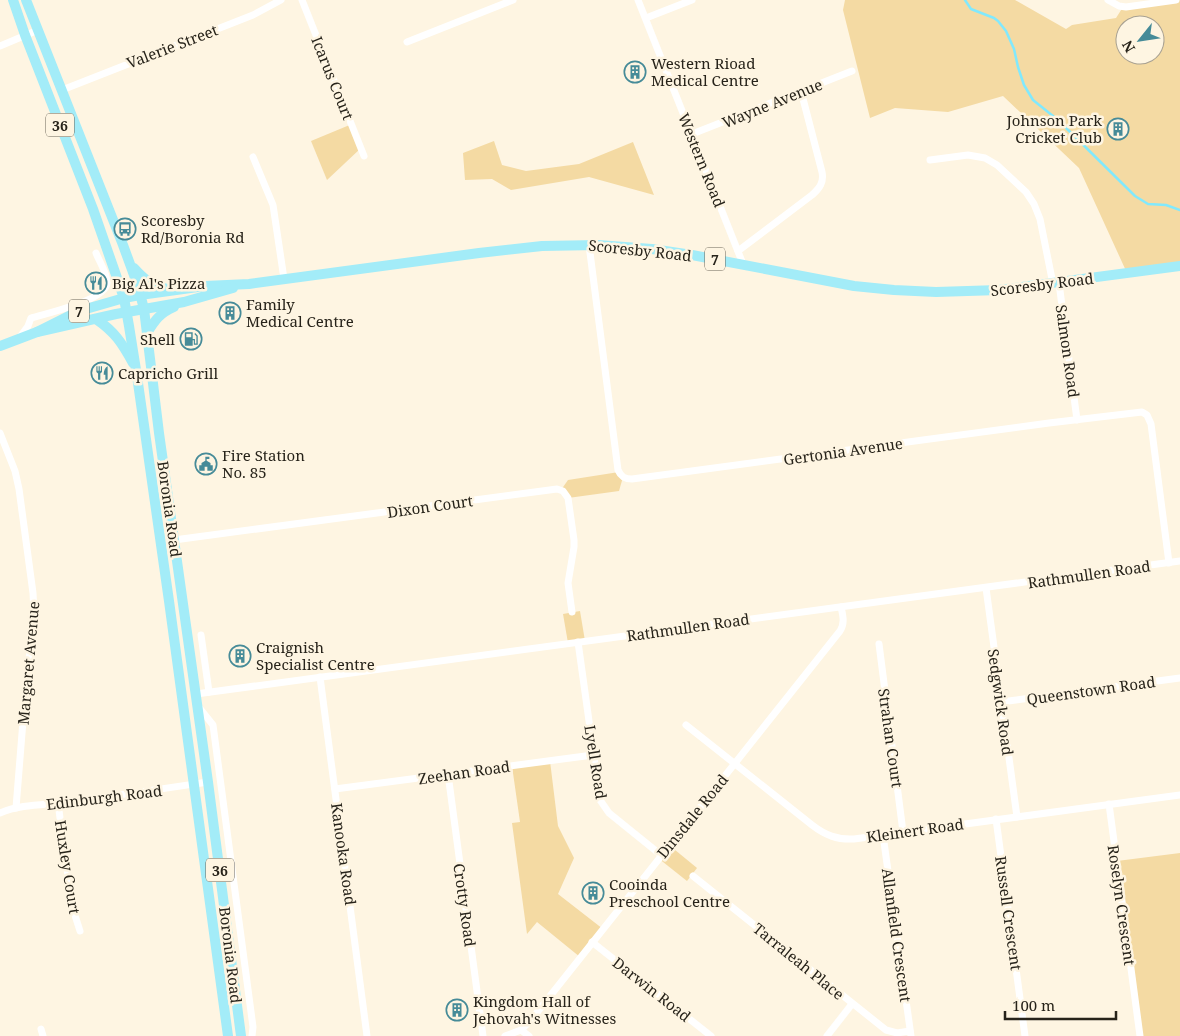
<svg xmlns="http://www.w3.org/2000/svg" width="1180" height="1036" viewBox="0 0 1180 1036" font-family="'Noto Serif',serif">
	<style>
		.green { fill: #f4daa3; fill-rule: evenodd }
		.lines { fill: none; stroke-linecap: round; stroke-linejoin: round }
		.stream { stroke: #81e9fd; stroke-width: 2.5 }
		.minor { stroke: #fff; stroke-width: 7 }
		.primary { stroke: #a3ecf8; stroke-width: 10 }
		.labels { text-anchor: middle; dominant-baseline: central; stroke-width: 5; stroke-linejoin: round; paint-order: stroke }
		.shield { fill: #fef5e2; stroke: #686256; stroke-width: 1 }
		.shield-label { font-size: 14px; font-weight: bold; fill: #27231a }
		.street-label { font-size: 15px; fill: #27231a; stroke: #fef5e2 }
		.poi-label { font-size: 15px; fill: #27231a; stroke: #fef5e2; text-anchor: start }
	</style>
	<rect width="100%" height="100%" fill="#fef5e2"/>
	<g class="green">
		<path d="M845,0h170l51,29 6,-4 44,-7 7,-11 57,-7v266l-53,7 -48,-105 -76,-72 -55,16 -53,-4 -25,10 -27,-108zM1125,25h30v30h-30z"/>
		<path d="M352,124l9,24 -34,32 -16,-39z"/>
		<path d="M494,141l8,24 24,6 53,-7 54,-22 21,53 -65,-18 -78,13 -19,-11 -27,1 -2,-27z"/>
		<path d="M619,472l4,5 -4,14 -51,7 -7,-8 7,-10z"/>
		<path d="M580,611l5,30 -17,2 -5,-29z"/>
		<path d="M550,761l8,65 16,32 -16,36 45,35 -23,28 -43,-35 -10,12 -15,-111 8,-1 -8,-56z"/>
		<path d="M669,845l28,23 -10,13 -29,-23z"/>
		<path d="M1180,853v183h-40l-23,-175z"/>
	</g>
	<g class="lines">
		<path class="stream" d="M965,0l6,9 23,9 4,3 8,10 8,18 4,18 6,18 9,15 25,20 77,76 13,8 18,1 14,5"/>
		<g class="minor">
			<path d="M302,0l62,156"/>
			<path d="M638,0l105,264"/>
			<path d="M1108,0l11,6 7,1 50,-7"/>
			<path d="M646,18l46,-18"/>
			<path d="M407,42l106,-42"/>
			<path d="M0,46l38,-16"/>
			<path d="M62,90l191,-75 28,-15"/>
			<path d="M692,134l160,-63"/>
			<path d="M253,157l20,48 11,74"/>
			<path d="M930,160l38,-5 17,3 12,7 29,27 8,12 6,15 13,65"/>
			<path d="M589,245l29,225c3,7 7,9 14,9l417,-56 93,-11 5,3 4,9 18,139"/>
			<path d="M738,251l74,-56c8,-7 12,-13 10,-23l-21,-81"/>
			<path d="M1059,283l18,137"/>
			<path d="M19,338l9,-12 3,-8c14,-4 76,-18 76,-35 1,-8 -8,-22 -11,-30"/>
			<path d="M0,433l15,38 4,18 14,104 1,20 -9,83 -9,112"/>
			<path d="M174,540l383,-51 6,2 5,7 6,42v7l-6,36 4,29"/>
			<path d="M986,588l31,229"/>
			<path d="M201,635l8,57"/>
			<path d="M578,642l22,158 9,13 52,42"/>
			<path d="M879,644l24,188"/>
			<path d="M320,677l47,359"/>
			<path d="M196,694l984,-133"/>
			<path d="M1001,702l179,-24"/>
			<path d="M197,705l16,20 40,302 -1,9"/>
			<path d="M686,725l126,100c13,10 25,15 42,14l326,-44"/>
			<path d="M448,774l35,262"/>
			<path d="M335,789l258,-34"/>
			<path d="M58,803l14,103 8,25"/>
			<path d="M1109,804l31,232"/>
			<path d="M0,813c21,-9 45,-8 68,-11 47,-6 93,-13 140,-20"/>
			<path d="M996,819l29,217"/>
			<path d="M883,835l28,201"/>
			<path d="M693,876l193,154 11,3 13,-2"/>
			<path d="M592,942l119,94"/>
			<path d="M41,1029l2,7"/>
			<path d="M521,1030l8,6"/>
			<path d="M505,1036l16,-6 10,-10 309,-389c5,-8 3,-15 1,-24"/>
			<path d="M827,1036l25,-32"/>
		</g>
		<g class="primary">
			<path d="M13,0l12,35 68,174 31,89 5,28 8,50 32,225 59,435"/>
			<path d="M26,0l97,245 15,41 6,23 15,124 49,349 33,254"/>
			<path d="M134,268c10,11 18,18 33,21"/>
			<path d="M96,319c19,13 26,24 37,44"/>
			<path d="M37,332l42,-21 45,-13 16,-3 65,-9 44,-2 230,-31 63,-7 56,-1 54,4 40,6 162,31 40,4 42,2 63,-2 181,-24"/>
			<path d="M147,333c8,-13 13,-20 27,-26"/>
			<path d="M0,346l37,-14 79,-18 68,-12 49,-14"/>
		</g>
	</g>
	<defs>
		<g id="building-ring" transform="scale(1.125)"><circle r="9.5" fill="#fef5e2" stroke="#468b98" stroke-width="1.5"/><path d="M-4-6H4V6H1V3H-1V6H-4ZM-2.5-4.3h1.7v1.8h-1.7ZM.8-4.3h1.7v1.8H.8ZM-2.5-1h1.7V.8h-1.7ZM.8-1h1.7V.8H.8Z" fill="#468b98"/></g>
		<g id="bus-ring" transform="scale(1.125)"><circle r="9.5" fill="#fef5e2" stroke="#468b98" stroke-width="1.5"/><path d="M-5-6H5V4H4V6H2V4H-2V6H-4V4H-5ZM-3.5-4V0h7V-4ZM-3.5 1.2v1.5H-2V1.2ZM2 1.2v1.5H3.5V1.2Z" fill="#468b98"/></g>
		<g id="restaurant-ring" transform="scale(1.125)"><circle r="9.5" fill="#fef5e2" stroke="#468b98" stroke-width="1.5"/><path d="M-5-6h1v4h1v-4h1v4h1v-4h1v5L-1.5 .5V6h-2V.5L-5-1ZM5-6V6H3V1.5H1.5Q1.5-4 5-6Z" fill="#468b98"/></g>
		<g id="fuel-ring" transform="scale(1.125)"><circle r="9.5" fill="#fef5e2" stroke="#468b98" stroke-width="1.5"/><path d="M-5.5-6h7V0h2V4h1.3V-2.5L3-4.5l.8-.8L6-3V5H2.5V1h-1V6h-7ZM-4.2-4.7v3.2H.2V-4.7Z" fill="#468b98"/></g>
		<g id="civic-ring" transform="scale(1.125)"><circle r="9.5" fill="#fef5e2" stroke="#468b98" stroke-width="1.5"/><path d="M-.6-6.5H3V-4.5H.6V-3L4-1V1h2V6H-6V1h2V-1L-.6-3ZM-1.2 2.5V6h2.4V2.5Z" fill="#468b98"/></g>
	</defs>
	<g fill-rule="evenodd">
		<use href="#building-ring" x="635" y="72"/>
		<use href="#building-ring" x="1118" y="129"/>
		<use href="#bus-ring" x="125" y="229"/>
		<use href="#restaurant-ring" x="96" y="283"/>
		<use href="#building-ring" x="230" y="313"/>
		<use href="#fuel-ring" x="191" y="339"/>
		<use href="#restaurant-ring" x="102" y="373"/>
		<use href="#civic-ring" x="206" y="464"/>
		<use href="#building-ring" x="240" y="656"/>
		<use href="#building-ring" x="593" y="893"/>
		<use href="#building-ring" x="457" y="1010"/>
	</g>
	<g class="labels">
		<g class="shield">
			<rect x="46" y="113.5" width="28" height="23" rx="4"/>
			<rect x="705" y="247.5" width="20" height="23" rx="4"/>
			<rect x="69" y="299.5" width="20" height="23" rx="4"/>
			<rect x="206" y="858.5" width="28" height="23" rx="4"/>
		</g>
		<g class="shield-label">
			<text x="60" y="125">36</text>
			<text x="715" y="259">7</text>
			<text x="79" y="311">7</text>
			<text x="220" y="870">36</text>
		</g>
		<g class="street-label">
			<text transform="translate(172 46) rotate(-21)">Valerie Street</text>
			<text transform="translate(333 78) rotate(68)">Icarus Court</text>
			<text transform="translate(772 103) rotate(-22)">Wayne Avenue</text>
			<text transform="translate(702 160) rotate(68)">Western Road</text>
			<text transform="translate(640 250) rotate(6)">Scoresby Road</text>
			<text transform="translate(1042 284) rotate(-7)">Scoresby Road</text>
			<text transform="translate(1068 351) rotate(82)">Salmon Road</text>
			<text transform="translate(843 451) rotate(-8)">Gertonia Avenue</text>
			<text transform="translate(430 506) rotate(-8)">Dixon Court</text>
			<text transform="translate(170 509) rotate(82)">Boronia Road</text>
			<text transform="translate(1089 574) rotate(-8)">Rathmullen Road</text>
			<text transform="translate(688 627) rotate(-8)">Rathmullen Road</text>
			<text transform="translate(28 663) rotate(-85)">Margaret Avenue</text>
			<text transform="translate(1091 690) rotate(-8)">Queenstown Road</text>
			<text transform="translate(1001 702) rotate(82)">Sedgwick Road</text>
			<text transform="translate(891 738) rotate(82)">Strahan Court</text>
			<text transform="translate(596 762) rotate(81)">Lyell Road</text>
			<text transform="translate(464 772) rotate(-8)">Zeehan Road</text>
			<text transform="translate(104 797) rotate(-7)">Edinburgh Road</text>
			<text transform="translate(692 816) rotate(-51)">Dinsdale Road</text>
			<text transform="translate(915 830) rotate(-8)">Kleinert Road</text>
			<text transform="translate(344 854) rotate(82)">Kanooka Road</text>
			<text transform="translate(68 867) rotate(81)">Huxley Court</text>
			<text transform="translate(465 905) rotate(82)">Crotty Road</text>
			<text transform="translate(1122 905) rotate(82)">Roselyn Crescent</text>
			<text transform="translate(1009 913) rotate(82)">Russell Crescent</text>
			<text transform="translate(897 935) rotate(82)">Allanfield Crescent</text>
			<text transform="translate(231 955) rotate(83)">Boronia Road</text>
			<text transform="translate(799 961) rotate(39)">Tarraleah Place</text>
			<text transform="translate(652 989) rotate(38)">Darwin Road</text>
		</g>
		<g class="poi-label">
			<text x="651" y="63">Western Rioad<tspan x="651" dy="17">Medical Centre</tspan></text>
			<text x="1102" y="120" text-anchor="end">Johnson Park<tspan x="1102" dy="17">Cricket Club</tspan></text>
			<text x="141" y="220">Scoresby<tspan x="141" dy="17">Rd/Boronia Rd</tspan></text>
			<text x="112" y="283">Big Al's Pizza</text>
			<text x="246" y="304">Family<tspan x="246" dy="17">Medical Centre</tspan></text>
			<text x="175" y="339" text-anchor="end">Shell</text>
			<text x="118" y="373">Capricho Grill</text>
			<text x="222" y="455">Fire Station<tspan x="222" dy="17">No. 85</tspan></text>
			<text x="256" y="647">Craignish<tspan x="256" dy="17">Specialist Centre</tspan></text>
			<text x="609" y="884">Cooinda<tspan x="609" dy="17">Preschool Centre</tspan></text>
			<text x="473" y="1001">Kingdom Hall of<tspan x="473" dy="17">Jehovah's Witnesses</tspan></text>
		</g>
	</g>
	<g transform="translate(1140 40) rotate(240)"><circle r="24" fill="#fef5e2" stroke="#a8a192"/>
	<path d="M0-4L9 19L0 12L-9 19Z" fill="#468b98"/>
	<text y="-8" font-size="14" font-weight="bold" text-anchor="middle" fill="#27231a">N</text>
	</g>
	<path d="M1005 1011v8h111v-8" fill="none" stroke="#27231a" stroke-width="2.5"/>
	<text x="1012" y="1011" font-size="15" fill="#27231a" stroke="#fef5e2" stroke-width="4" paint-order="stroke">100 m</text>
</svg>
